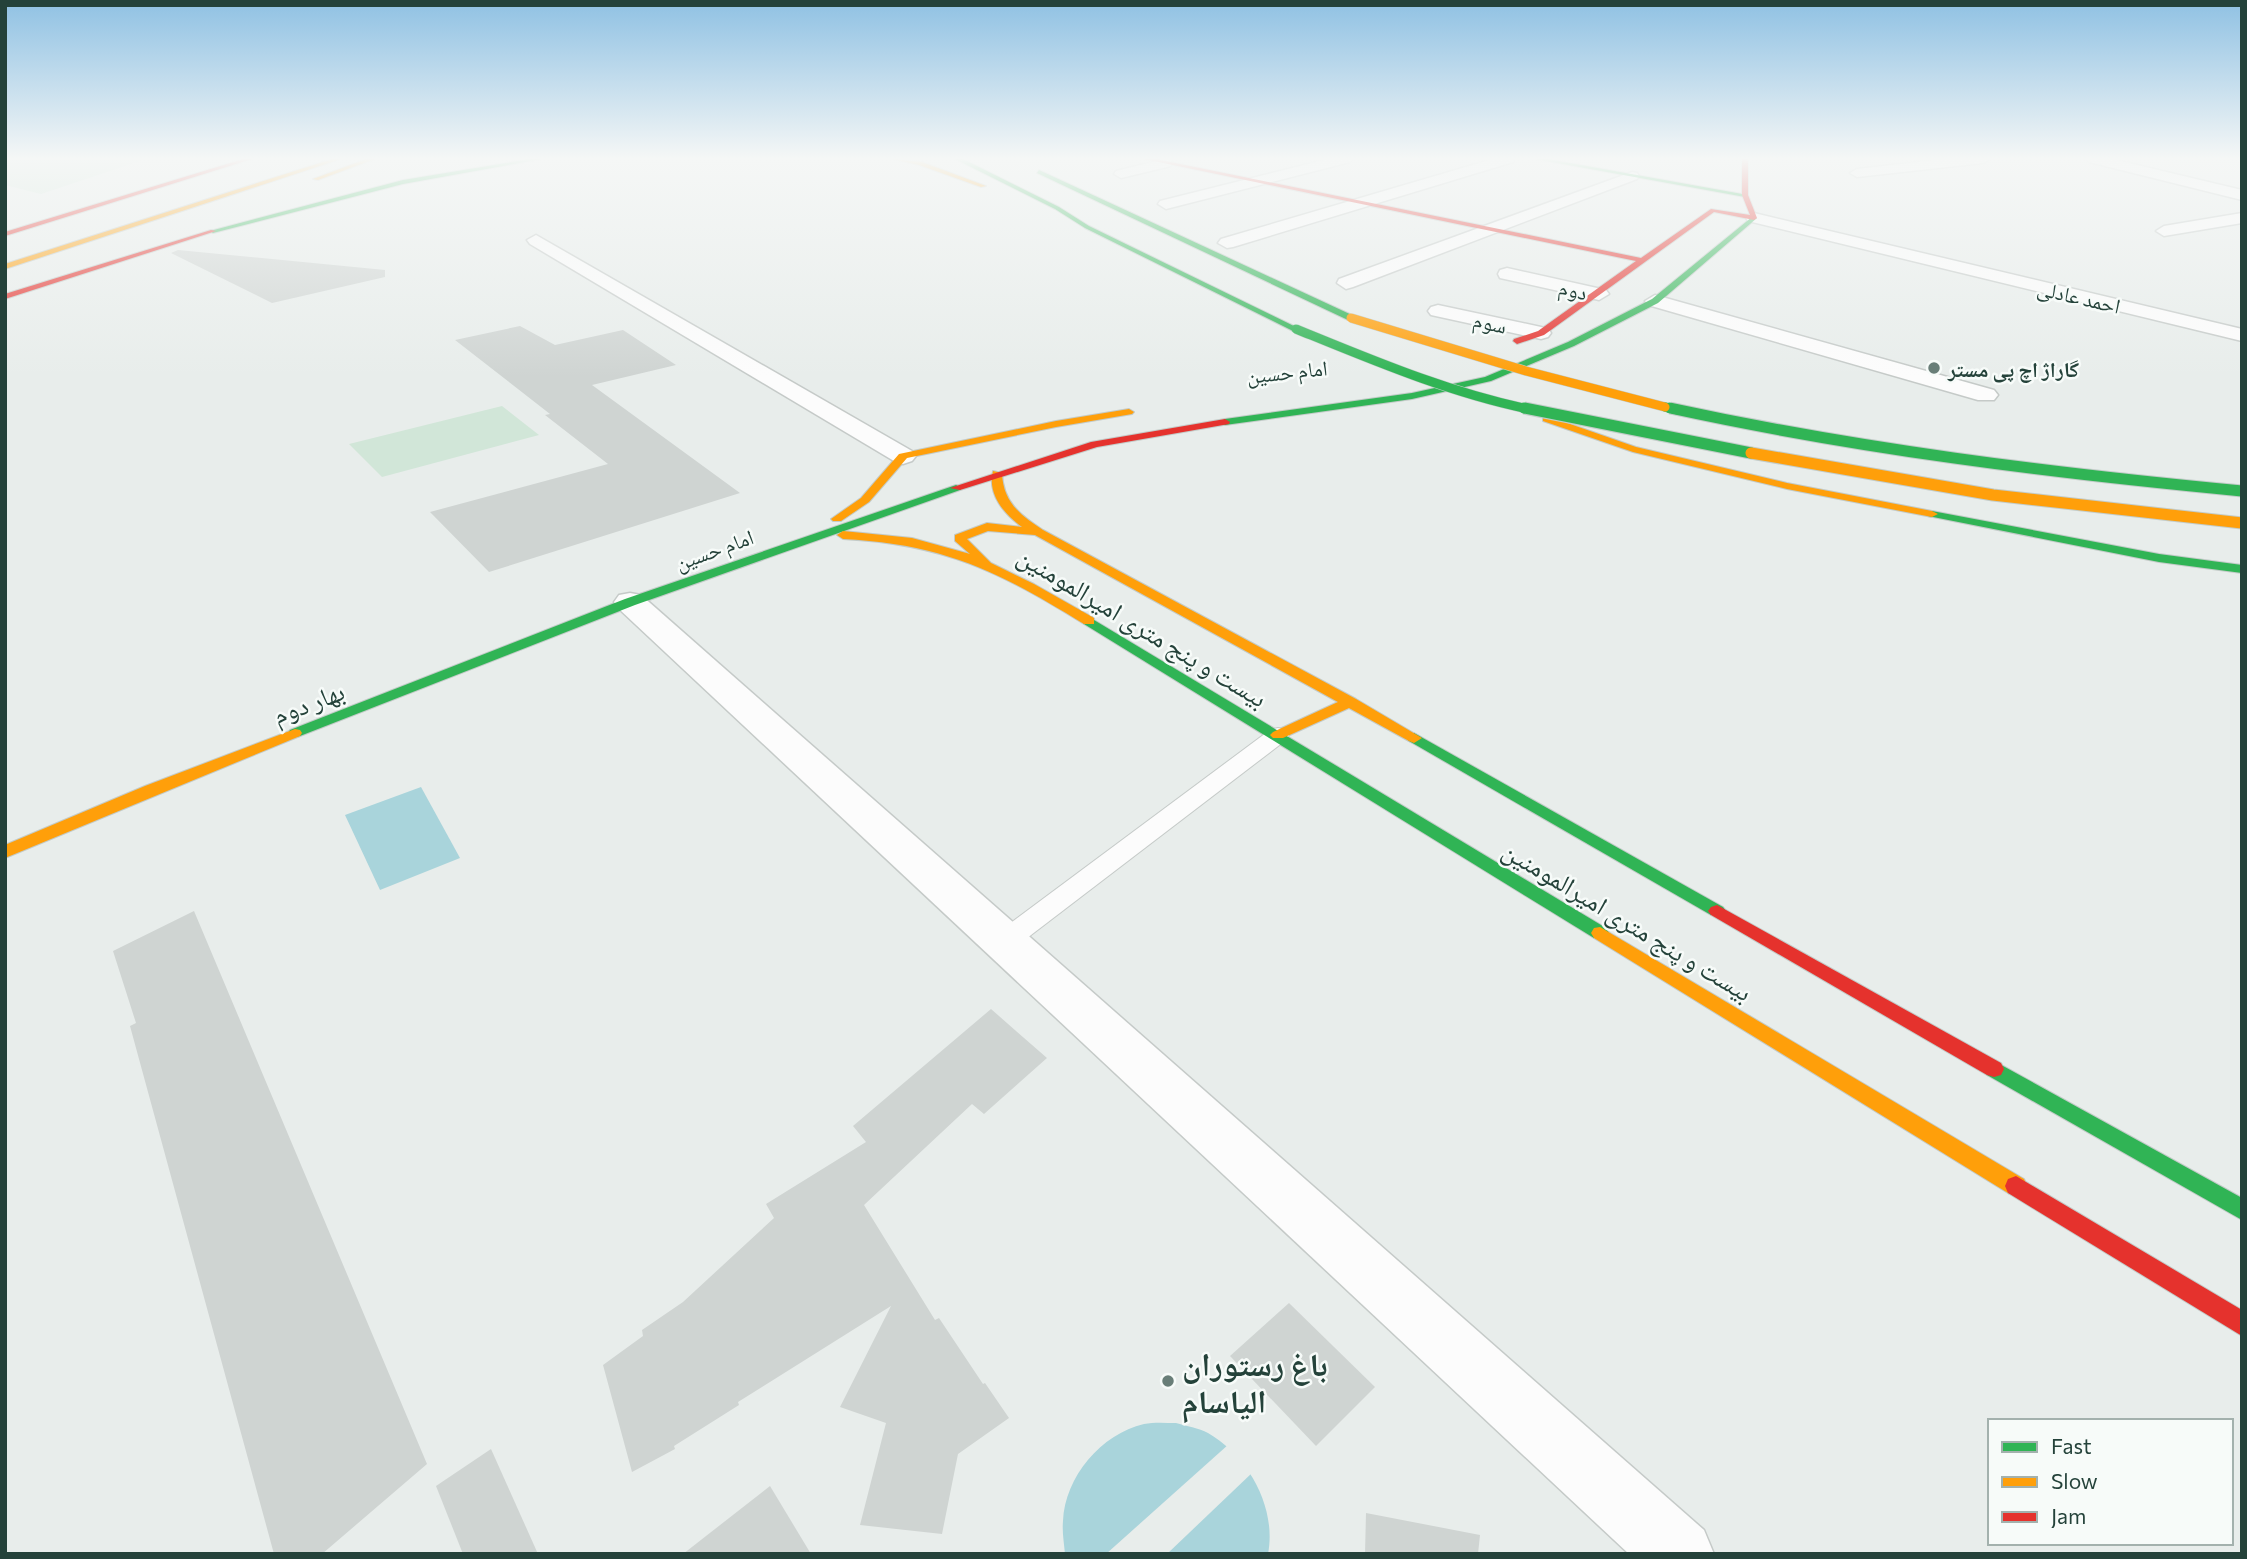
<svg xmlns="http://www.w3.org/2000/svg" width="2247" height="1559" viewBox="0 0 2247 1559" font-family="Commissioner,'Noto Naskh Arabic',sans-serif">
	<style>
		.green { fill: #d1e6d8 }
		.water { fill: #a9d4db }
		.pier { fill: #e8edeb }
		.building { fill: #cfd4d2 }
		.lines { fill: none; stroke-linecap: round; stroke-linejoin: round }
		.lane-casing { stroke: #c5cac8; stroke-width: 2 }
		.street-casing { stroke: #c5cac8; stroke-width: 3 }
		.fast-casing { stroke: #c3cbc8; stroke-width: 2 }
		.slow-casing { stroke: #c3cbc8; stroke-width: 2 }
		.jam-casing { stroke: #c3cbc8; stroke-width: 2 }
		.lane { fill: #fcfcfc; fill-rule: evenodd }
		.street { fill: #fcfcfc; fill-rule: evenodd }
		.fast { fill: #30b455; fill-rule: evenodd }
		.slow { fill: #ff9f0a; fill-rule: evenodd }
		.jam { fill: #e5322d; fill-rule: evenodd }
		.fast-bridge-far1-casing { stroke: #c3ccc9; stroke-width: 10; stroke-linecap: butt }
		.fast-bridge-casing { stroke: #c3ccc9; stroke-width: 13; stroke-linecap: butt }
		.slow-bridge-far1-casing { stroke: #c3ccc9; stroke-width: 10; stroke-linecap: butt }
		.slow-bridge-casing { stroke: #c3ccc9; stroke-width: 13; stroke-linecap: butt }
		.fast-bridge-far1 { stroke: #30b455; stroke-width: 9 }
		.fast-bridge { stroke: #30b455; stroke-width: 11 }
		.slow-bridge-far1 { stroke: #ff9f0a; stroke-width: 9 }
		.slow-bridge { stroke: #ff9f0a; stroke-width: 11 }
		.poi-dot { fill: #697e78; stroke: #f7fbf9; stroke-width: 2.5 }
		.labels { text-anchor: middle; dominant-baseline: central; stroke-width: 5; stroke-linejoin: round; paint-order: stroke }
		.far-street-label { font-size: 21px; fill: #24423a; stroke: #f7fbf9 }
		.far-poi-label { font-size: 21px; font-weight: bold; fill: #24423a; stroke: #f7fbf9; text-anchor: start }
		.street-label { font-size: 26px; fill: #24423a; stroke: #f7fbf9 }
		.near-poi-label { font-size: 32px; font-weight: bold; fill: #24423a; stroke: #f7fbf9; text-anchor: start }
	</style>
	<rect width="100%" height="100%" fill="#e8edeb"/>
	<g class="green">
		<path d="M5,159h141l-105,35 -36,-9z"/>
		<path d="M502,406l37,29 -157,42 -33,-33z"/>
	</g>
	<g class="water">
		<path d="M421,787l39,71 -80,32 -35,-75z"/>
		<path d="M1176,1423c10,3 23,5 32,10 40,23 69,74 60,121h-203c-1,-11 -3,-22 -2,-33 2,-44 38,-87 81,-97 10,-2 22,-1 32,-1z"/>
	</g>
	<path class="pier" d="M1229,1444l24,28 -86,82h-61z"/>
	<g class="building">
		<path d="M178,250l207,20v7l-113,26 -101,-50z"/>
		<path d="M520,326l35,19 68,-15 53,35 -84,20 148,108 -251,79 -59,-60 178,-48 -63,-49 5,-1 -95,-74z"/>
		<path d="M194,911l233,553 -105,90h-48l-144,-528 6,-3 -23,-72z"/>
		<path d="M991,1009l56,49 -63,56 -12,-10 -108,101 71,115 4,-2 44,66 2,-1 24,35 -51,36 -16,80 -82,-9 26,-102 -46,-16 51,-101 -153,96 1,3 -65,41 1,3 -43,23 -29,-107 40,-29 -1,-6 41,-28 91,-84 -8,-14 100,-62 -13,-16z"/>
		<path d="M1289,1303l86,84 -59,59 -86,-90z"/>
		<path d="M491,1449l47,105h-75l-27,-68z"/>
		<path d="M770,1486l41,68h-128z"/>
		<path d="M1366,1513l114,22 -2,19h-113z"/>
	</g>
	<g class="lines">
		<g class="lane-casing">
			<path id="lane" d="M1278,728l8,2 3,5 -3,5 -272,208 -9,3 -9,-3 -4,-7 4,-7 274,-204z"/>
		</g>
		<g class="street-casing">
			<g id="street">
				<path d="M1165,159l6,1v6l-50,12 -7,-4 2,-3z"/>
				<path d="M1328,159h24l-2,3 -184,47 -8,-5 2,-3z"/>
				<path d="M1493,159h22l-2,3 -280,85 -6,1 -9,-5 3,-4z"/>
				<path d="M1945,159h45l-7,4 -126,14 -7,-4 7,-4z"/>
				<path d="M2087,159h25l130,31v10l-153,-38z"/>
				<path d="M1632,172l5,1 2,3 -2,3 -284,108 -7,2 -9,-6 2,-4z"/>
				<path d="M1754,213l488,116v12l-494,-120 -2,-3z"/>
				<path d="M2242,213v10l-78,13 -8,-5 8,-5z"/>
				<path d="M536,235l376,216 4,5 -4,5 -9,3 -9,-3 -364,-217 -3,-4z"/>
				<path d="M1507,268l99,22 3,4 -10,6 -99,-22 -2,-4 2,-4z"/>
				<path d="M1655,295l339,95 4,5 -4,5h-16l-330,-95 -3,-4z"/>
				<path d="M1438,305l103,22 7,2 3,4 -3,4 -7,2 -110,-24 -3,-4 3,-4z"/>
				<path d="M630,593l11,2 1063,935 10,24h-85l-1010,-945 -5,-7 5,-7z"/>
			</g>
		</g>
		<g class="fast-casing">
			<g id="fast">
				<path d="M529,159h13l-139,25 -190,49 -3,-2 193,-51z"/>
				<path d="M955,159h8l96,48 30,19 211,103 -7,2 -208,-103 -30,-19z"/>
				<path d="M1535,159h13l200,36 -3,2z"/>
				<path d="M1039,170l315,146 1,2 -7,2 -311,-147z"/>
				<path d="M1752,217l5,1 -99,85 -84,43 -83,35 -79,18 -187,26 -5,-3 5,-3 187,-26 73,-16 83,-35 84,-43z"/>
				<path d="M956,485l6,3 -2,2 -325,115 -335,131 -5,1 -7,-4 2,-3 335,-131z"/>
				<path d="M1932,511l227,43 83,11v8l-83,-11 -231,-46 -2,-2z"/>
				<path d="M1089,617l517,311 3,5 -3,5h-12l-510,-314 -2,-3z"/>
				<path d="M1414,733l309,174 3,4 -3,4h-12l-302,-174 -3,-3z"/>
				<path d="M1994,1061l248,137v22l-255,-145 -3,-6 3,-6z"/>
			</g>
		</g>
		<g class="slow-casing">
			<g id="slow">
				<path d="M332,159h9l-336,110v-5z"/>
				<path d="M366,159h9l-57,21 -5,-1z"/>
				<path d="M892,159l30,3 64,24 -5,1 -62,-22z"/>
				<path d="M1129,409l5,3 -2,2 -76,13 -149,31 -38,44 -28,19h-8l-2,-2 30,-21 38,-44 157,-33z"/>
				<path d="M1547,416l89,31 151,36 145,28 6,3 -6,3 -145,-28 -154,-37 -90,-31v-4z"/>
				<path d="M993,471l9,2c1,29 18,42 41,57l313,169 66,39 -8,5 -5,-2 -60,-33 -66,30h-10l-3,-3 3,-3 65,-30 -303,-167 -47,-4 -21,8 24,24 43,21 60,34v6h-10c-84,-52 -140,-80 -241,-85l-6,-4 6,-4 69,7 58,16 -15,-13v-6l32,-12 35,4c-18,-13 -35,-33 -29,-56z"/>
				<path d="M295,729l5,1 2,3 -2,3 -295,122v-13l140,-59z"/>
				<path d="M1600,927l424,252 3,7 -3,7 -8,3 -8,-3 -414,-255 -3,-5 3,-5z"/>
			</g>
		</g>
		<g class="jam-casing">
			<g id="jam">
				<path d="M243,159h9l-247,77v-4z"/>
				<path d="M1144,159h12l485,99 70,-49 39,6 -8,-20v-36h6v36l9,23 -3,2 -40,-8 -170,123 -27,9 -4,-3 1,-2 24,-8 98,-70z"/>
				<path d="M211,230l5,1 -211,68v-5z"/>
				<path d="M1225,419l5,3 -1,2 -132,23 -137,43 -10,-2 141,-46z"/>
				<path d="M1717,905l284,158 3,6 -3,6 -7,2 -7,-2 -276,-160 -3,-4 3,-4z"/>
				<path d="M2016,1176l226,134v26l-234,-143 -3,-7 3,-7z"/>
			</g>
		</g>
		<use href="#lane" class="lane"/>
		<use href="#street" class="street"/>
		<use href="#fast" class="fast"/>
		<use href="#slow" class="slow"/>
		<use href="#jam" class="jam"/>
		<g class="fast-bridge-far1-casing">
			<g id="fast-bridge-far1">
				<path d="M1296,329c76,31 156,65 237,81"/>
				<path d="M1665,407l13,3"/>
			</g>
		</g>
		<g class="fast-bridge-casing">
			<g id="fast-bridge">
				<path d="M1524,408l227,45"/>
				<path d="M1670,408c189,41 380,65 572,83"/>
			</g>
		</g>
		<g class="slow-bridge-far1-casing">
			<path id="slow-bridge-far1" d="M1351,318l175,53 139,36"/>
		</g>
		<g class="slow-bridge-casing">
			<path id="slow-bridge" d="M1751,453l242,42 249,28"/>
		</g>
		<use href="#fast-bridge-far1" class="fast-bridge-far1"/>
		<use href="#fast-bridge" class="fast-bridge"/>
		<use href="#slow-bridge-far1" class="slow-bridge-far1"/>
		<use href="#slow-bridge" class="slow-bridge"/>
	</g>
	<linearGradient id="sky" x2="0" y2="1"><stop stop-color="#8fc1e3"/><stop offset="0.42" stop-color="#f5f7f6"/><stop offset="1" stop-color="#f5f7f6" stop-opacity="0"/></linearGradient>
	<rect width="2247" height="377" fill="url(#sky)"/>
	<g class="poi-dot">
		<circle cx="1934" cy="368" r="7"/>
		<circle cx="1168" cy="1381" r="7"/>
	</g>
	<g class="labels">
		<g class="far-street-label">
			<text transform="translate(1573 289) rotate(12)">دوم</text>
			<text transform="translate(2079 296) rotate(13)">احمد عادلی</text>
			<text transform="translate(1490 322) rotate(12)">سوم</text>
			<text transform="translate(1287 371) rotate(-6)">امام حسین</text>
			<text transform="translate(714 549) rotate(-20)">امام حسین</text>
		</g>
		<g class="far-poi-label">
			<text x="1948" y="368">گاراژ اچ پی مستر</text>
		</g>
		<g class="street-label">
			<text transform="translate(1143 626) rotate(31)">بیست و پنج متری امیرالمومنین</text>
			<text transform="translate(308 702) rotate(-21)">بهار دوم</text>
			<text transform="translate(1628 920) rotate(31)">بیست و پنج متری امیرالمومنین</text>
		</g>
		<g class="near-poi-label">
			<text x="1182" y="1363">باغ رستوران<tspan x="1182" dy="37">الیاسام</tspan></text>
		</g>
	</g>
	<rect width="2247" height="1559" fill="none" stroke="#24423a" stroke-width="14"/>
	<rect x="1988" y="1419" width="245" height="126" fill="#f7fbf9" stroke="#a3b1ad" stroke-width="2"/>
	<rect x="2002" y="1442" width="35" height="10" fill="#30b455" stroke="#a3b1ad" stroke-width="2"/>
	<text x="2051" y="1454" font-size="21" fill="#24423a">Fast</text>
	<rect x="2002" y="1477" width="35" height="10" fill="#ff9f0a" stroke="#a3b1ad" stroke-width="2"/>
	<text x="2051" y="1489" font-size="21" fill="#24423a">Slow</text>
	<rect x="2002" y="1512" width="35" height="10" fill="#e5322d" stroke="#a3b1ad" stroke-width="2"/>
	<text x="2051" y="1524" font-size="21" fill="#24423a">Jam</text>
</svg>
